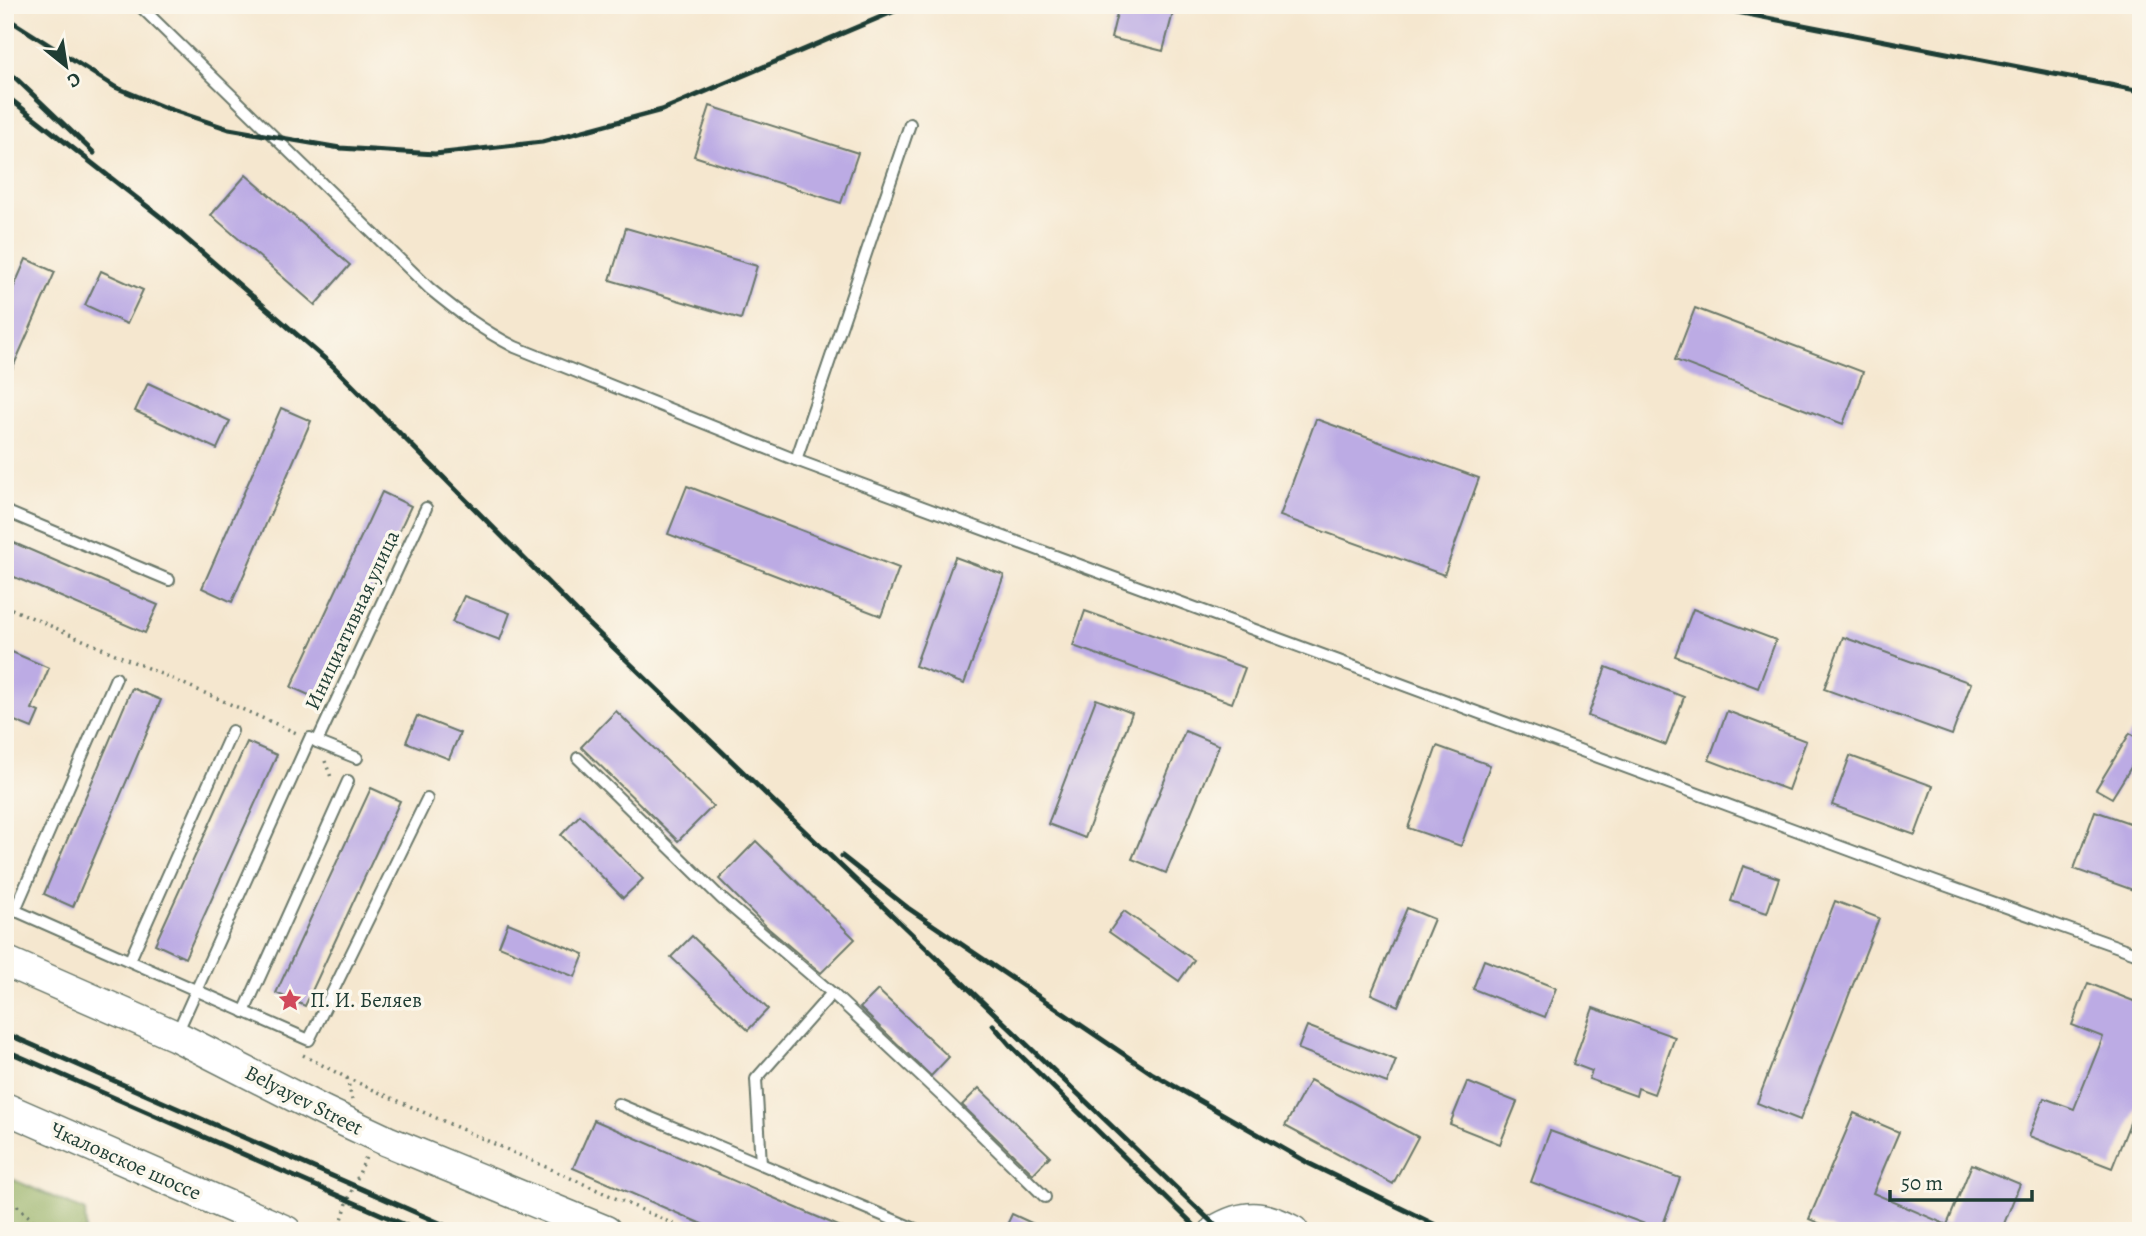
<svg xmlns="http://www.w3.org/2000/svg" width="2146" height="1236" viewBox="0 0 2146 1236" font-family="Alegreya,serif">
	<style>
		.forest { fill: #93ae60; stroke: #59764a; stroke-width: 2 }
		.building { fill: #bcabe4 }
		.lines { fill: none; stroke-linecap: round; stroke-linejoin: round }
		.lane-casing { stroke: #6a786a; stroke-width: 14 }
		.secondary-casing { stroke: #6a786a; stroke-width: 33 }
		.path { stroke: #6a786a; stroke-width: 3.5; stroke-dasharray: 2 5; stroke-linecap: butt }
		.lane { stroke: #fff; stroke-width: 10 }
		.secondary { stroke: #fff; stroke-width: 30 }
		.rail { stroke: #1f3d34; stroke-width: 5 }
		.labels { text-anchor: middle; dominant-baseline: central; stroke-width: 7; stroke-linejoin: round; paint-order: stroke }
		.street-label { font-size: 21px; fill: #1f3d34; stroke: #fbf7ec }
		.poi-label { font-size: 21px; fill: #1f3d34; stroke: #fbf7ec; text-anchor: start }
	</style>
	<rect width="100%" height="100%" fill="#fbf7ec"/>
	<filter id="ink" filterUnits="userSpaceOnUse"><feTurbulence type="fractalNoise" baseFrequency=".0143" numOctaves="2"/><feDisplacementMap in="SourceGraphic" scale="14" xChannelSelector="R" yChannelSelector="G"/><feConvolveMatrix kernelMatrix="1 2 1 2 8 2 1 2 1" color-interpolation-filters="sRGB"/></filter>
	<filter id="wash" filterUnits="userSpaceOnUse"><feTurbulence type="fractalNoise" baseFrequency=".00686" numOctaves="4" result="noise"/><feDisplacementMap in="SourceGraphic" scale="28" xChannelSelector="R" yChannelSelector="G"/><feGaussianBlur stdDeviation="1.57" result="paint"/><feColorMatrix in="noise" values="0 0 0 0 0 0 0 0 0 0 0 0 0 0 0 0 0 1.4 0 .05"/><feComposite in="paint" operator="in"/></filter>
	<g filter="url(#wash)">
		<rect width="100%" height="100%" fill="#f5e7cf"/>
		<path class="forest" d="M5,1176l80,35 1,20h-81z"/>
		<g id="blocks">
			<g class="building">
				<path d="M1119,5h56l-12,46 -52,-13z"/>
				<path d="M710,106l148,47 -17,50 -147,-47z"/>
				<path d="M246,175l104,90 -35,40 -104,-90z"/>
				<path d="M626,228l131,38 -16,53 -131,-39z"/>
				<path d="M26,259l29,13 -50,113v-78z"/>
				<path d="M101,271l42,19 -16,34 -42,-19z"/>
				<path d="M1695,308l168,64 -20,52 -168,-64z"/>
				<path d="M148,383l82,38 -13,28 -82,-38z"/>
				<path d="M281,408l30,13 -79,181 -30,-14z"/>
				<path d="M1316,419l163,59 -35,97 -164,-59z"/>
				<path d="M687,486l212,82 -18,48 -213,-82z"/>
				<path d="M382,492l29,14 -91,194 -29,-13z"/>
				<path d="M5,539l153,66 -13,28 -140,-60z"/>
				<path d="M955,557l49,18 -40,109 -49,-18z"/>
				<path d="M464,596l46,17 -10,27 -48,-18z"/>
				<path d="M1693,609l83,31 -18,48 -83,-32z"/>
				<path d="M1085,611l160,57 -13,35 -159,-57z"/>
				<path d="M1843,637l128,46 -19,52 -128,-46z"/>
				<path d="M5,649l44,19 -17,41 7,3 -7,16 -27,-11z"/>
				<path d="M1606,667l78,30 -18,48 -78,-29z"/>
				<path d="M132,688l29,12 -88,207 -29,-13z"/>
				<path d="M1096,699l36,14 -47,125 -37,-14z"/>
				<path d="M616,711l97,95 -35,35 -97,-94z"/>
				<path d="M1727,711l79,30 -18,49 -79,-30z"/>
				<path d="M417,716l43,17 -11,26 -43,-17z"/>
				<path d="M1185,731l34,14 -53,128 -34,-14z"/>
				<path d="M2130,733l11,7v11l-29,47 -16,-9z"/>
				<path d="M247,742l30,13 -92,203 -30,-14z"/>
				<path d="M1437,746l53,19 -29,81 -53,-18z"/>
				<path d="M1850,756l83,30 -18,49 -83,-30z"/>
				<path d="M371,788l29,13 -95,205 -29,-13z"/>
				<path d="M2095,811l46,16v43l-8,20 -59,-21z"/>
				<path d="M580,815l63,64 -20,19 -62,-63z"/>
				<path d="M756,841l99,98 -34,34 -52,-44 -50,-50z"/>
				<path d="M1743,866l36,12 -12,35 -36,-12z"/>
				<path d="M1835,901l44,17 -79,202 -43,-17z"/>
				<path d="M1407,908l27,11 -36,87 -27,-12z"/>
				<path d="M1124,911l70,49 -15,21 -70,-49z"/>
				<path d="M508,923l76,31 -9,23 -76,-31z"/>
				<path d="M692,936l76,73 -20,21 -77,-73z"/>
				<path d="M1484,960l72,28 -11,29 -72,-28z"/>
				<path d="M2088,983l53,21v91l-29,73 -83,-32 15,-38 30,11 29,-72 -31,-12z"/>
				<path d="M878,990l71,67 -18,19 -71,-68z"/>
				<path d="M1593,1008l82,29 -21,57 -16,-6 -2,8 -47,-17 3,-8 -19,-7z"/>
				<path d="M1307,1026l89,34 -9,23 -89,-34z"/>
				<path d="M1310,1080l108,57 -25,47 -108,-58z"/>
				<path d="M1467,1082l50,20 -17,42 -50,-20z"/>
				<path d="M979,1088l71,68 -17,18 -71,-69z"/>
				<path d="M1854,1113l45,19 -26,61 74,32 25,-61 48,20 -19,47h-164l-28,-12z"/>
				<path d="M594,1120l212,92 44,19h-132l-145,-63z"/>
				<path d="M1550,1131l130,47 -19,52 -130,-48z"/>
				<path d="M1012,1214l37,17h-45z"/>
			</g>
		</g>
	</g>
	<g filter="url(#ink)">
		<use href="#blocks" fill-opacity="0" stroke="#6a786a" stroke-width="2"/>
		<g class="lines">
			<g class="lane-casing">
				<g id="lane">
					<path d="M139,5l291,284c28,23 52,41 85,58l281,113 1137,421 208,74"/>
					<path d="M796,460l114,-336"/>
					<path d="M5,511l164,69"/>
					<path d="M317,742l40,16"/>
					<path d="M578,758l144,141 110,94 113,106 100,98"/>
					<path d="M5,906l304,134 118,-241"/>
					<path d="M15,910l101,-232"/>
					<path d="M130,960l102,-229"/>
					<path d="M244,1012l104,-231"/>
					<path d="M177,1033l133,-295 7,4 109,-234"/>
					<path d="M618,1104l302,127"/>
					<path d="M761,1164l-5,-85 76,-86"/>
				</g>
			</g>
			<g class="secondary-casing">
				<g id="secondary">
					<path d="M5,961l171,75 147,75 64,30 219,90"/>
					<path d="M5,1108l281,123"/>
					<path d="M1215,1231c29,-18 49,-16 78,0"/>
				</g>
			</g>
			<g class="path">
				<path d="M5,606l294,128"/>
				<path d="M325,761l7,19"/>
				<path d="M303,1055l44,23 342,153"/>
				<path d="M347,1078l5,22"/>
				<path d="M5,1199l8,3 32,29"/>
				<path d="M340,1226l13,5"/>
				<path d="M328,1231l12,-5 8,-26 18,-43"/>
			</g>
			<use href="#lane" class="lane"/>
			<use href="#secondary" class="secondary"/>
			<g class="rail">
				<path d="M1701,5l440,86"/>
				<path d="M5,17l110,70 48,20 66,22 111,19 95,6 107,-12 120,-32 247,-105"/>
				<path d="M5,68l89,85"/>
				<path d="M5,95l157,123 170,147 257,259 632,607"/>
				<path d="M842,856l66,52 245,166 157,90 138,67"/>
				<path d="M993,1025l18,21 189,185"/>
				<path d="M5,1033l453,198"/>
				<path d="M5,1050l414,181"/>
			</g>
		</g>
	</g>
	<defs>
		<g id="sight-bare" transform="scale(1.89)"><path d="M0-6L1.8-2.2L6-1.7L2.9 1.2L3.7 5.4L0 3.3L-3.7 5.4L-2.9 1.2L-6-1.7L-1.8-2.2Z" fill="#d1495b" stroke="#fbf7ec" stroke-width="2.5" paint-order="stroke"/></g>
	</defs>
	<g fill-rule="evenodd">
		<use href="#sight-bare" x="290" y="1000"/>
	</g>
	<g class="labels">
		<g class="street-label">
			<text transform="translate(352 620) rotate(-65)">Инициативная улица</text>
			<text transform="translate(304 1100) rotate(27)">Belyayev Street</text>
			<text transform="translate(126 1161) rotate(24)">Чкаловское шоссе</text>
		</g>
		<g class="poi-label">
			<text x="310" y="1000">П. И. Беляев</text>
		</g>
	</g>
	<rect width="2146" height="1236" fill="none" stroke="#fbf7ec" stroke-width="28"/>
	<g transform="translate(66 66) rotate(150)" stroke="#fbf7ec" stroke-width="5" paint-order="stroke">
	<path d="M0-5L12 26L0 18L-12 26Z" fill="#1f3d34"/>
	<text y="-10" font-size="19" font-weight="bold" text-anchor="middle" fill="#1f3d34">С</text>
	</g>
	<path d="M1890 1190v10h142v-10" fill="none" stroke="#1f3d34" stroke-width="3.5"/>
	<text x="1901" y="1190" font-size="21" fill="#1f3d34" stroke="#fbf7ec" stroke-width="5" paint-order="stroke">50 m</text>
</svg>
